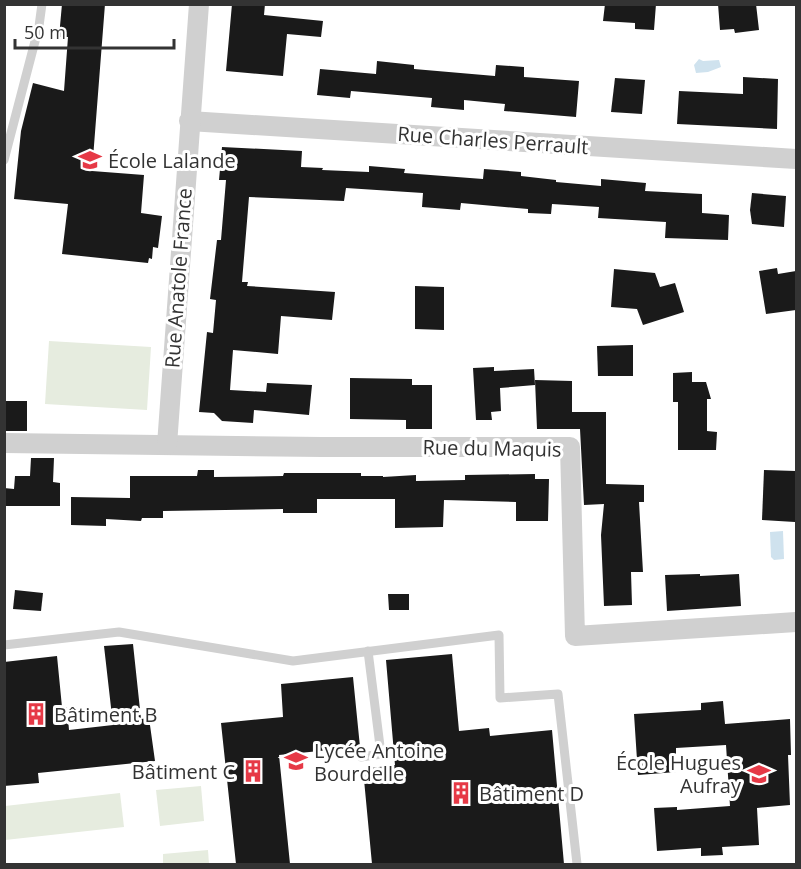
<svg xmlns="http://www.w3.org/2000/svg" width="801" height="869" viewBox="0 0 801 869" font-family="'Open Sans',sans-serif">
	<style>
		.green { fill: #e6ecdf }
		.water { fill: #cfe2ee }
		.building { fill: #1a1a1a }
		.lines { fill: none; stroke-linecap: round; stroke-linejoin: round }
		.service { stroke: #d0d0d0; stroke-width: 9 }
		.minor { stroke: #d0d0d0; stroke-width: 20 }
		.labels { text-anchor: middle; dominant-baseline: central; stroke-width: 6; stroke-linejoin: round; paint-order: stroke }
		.street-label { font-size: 20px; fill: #333; stroke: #fff }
		.poi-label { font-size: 20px; fill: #333; stroke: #fff; text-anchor: start }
	</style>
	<rect width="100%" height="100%" fill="#fff"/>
	<g class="green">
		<path d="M49,341l102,6 -4,63 -102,-6z"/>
		<path d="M201,786l3,35 -44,5 -4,-36z"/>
		<path d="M120,793l4,34 -119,13v-34z"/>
		<path d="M208,850l1,14h-46v-10z"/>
	</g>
	<g class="water">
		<path d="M699,59l4,2 16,-1 2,7 -13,5 -12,1 -2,-8z"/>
		<path d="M783,531l1,28 -10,1 -3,-3 -1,-25z"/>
	</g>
	<g class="building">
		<path d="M62,4h43l-13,167 52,4 -3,38 21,3 -4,32 -5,-1 -1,12 -3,-1 -1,5 -86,-9 6,-50 -54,-5 7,-68 12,-48 31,8 4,-54h-9z"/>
		<path d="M232,4h33l-1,11 59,6 -2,16 -34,-3 -4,42 -57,-5z"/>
		<path d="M605,4h51l-2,26 -19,-1v-6l-32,-2z"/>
		<path d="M718,4h38l3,26 -24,3 -1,-4 -14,1z"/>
		<path d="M377,61l37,4v4l81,7 1,-11 28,2v10l55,4 -3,36 -72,-6 1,-7 -41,-4v10l-33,-3 1,-9 -81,-7 -1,7 -33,-3 3,-26 56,5z"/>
		<path d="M743,77l35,2 -1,50 -100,-5 2,-33 64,3z"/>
		<path d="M615,78l30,2 -3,34 -31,-2z"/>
		<path d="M222,147l80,4 -1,16 22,1 -1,2 47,2v-6l36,3 -1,4 79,6 1,-10 37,3v4l35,4v2l45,4v-7l45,4 -1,8 57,3v19l27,2 -1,25 -63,-2 1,-16 -68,-4 1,-11 -47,-3 -1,10 -23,-1v-4l-67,-6 -1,7 -38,-3 1,-14 -77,-5 -2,13 -95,-4 -7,85h6l-1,4 88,6 -3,28 -51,-4 -3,38 -45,-4 -3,40 36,2 1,-9 45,2 -3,30 -55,-5 -1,13 -31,-2 -8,-8 -15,-1 8,-80 6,1 3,-33 -6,-1 7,-59h4l5,-60h-7z"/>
		<path d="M752,193l34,3 -2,31 -32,-3 -2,-14z"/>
		<path d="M777,268l1,6 18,-3v39l-30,4 -7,-43z"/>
		<path d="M614,269l41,4 5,14 15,-4 9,29 -41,13 -6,-16 -26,-2z"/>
		<path d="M415,286l29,1v43l-29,-1z"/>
		<path d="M633,345v31h-35l-1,-30z"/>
		<path d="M494,367v4l40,-2 1,16 -35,3 1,23 -10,1 1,8h-16l-3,-52z"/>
		<path d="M692,372v10h14l5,17h-4v32l10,1 -1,18h-38v-48h-5v-29z"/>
		<path d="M350,378l62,1v6h20v44h-26v-9l-56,-1z"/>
		<path d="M535,380l37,1v31h34v72l38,1v17h-5l4,70h-12l1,33 -28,1 -3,-71 3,-31 -20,1 -4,-76h-43z"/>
		<rect x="4" y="401" width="23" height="30"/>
		<path d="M31,458h23l-1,24 7,1v23h-56v-18l10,1 1,-13h15z"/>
		<path d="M198,470h16v7l69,-1 1,-3h77v3h22v1l33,-2v6l49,-1v-5l70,-1v5h14l-1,42h-32v-19l-72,-2 -1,27 -48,1v-29h-78v14h-34v-4l-120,2v7h-21l-1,3 -35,-2v7l-35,-1v-28l59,1v-22h67z"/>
		<path d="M764,470l32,1 -1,51 -33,-2z"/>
		<path d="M700,574v2l39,-2 2,32 -74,5 -2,-36z"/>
		<path d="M15,590l28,3 -2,18 -28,-2z"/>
		<path d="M388,594h21v16h-20z"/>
		<path d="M133,644l8,75 8,-1 6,43 -117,12 1,10 -35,3v-124l53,-6 5,51h5l2,23 44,-5 -9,-79z"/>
		<path d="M452,654l7,77 30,-3 1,8 62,-6 12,134h-192l-9,-95 32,-4 -9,-105z"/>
		<path d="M353,677l7,70 -81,8 11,109h-54l-15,-141 62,-6 -2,-33z"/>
		<path d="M723,701l2,23 65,-5 1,36h-3l2,50 -33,3 2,37 -37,2 1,8 -22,1v-8l-44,3 -3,-43 23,-1v3l53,-4 -4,-61 -50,3v24l-38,3 -4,-61 67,-4v-7z"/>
	</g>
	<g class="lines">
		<g class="service">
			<path d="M4,160l35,-134 3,-22"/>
			<path d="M4,645l115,-13 174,29 206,-26 1,63 58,-4 19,170"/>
			<path d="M361,757l20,-3 -13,-103"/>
		</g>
		<g class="minor">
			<path d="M189,121l607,38"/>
			<path d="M4,443l318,4h248l5,189 221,-14"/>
			<path d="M167,445l32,-441"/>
		</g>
	</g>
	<defs>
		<g id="school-bare" transform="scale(1.8)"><path d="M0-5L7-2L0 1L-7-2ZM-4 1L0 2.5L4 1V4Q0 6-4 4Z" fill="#e63946" stroke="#fff" stroke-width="2.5" paint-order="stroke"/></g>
		<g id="building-bare" transform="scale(1.8)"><path d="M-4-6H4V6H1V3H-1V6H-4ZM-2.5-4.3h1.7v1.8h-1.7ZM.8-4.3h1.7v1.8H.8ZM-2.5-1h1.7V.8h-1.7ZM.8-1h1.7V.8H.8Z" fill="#e63946" stroke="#fff" stroke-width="2.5" paint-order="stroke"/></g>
	</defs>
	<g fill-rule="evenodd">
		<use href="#school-bare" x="90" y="160"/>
		<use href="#building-bare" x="36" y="714"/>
		<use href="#school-bare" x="296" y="761"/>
		<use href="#building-bare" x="253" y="771"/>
		<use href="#school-bare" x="759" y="774"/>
		<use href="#building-bare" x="461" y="793"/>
	</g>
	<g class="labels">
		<g class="street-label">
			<text transform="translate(493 140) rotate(4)">Rue Charles Perrault</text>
			<text transform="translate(178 278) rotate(-86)">Rue Anatole France</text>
			<text transform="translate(492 448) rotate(1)">Rue du Maquis</text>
		</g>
		<g class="poi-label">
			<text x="108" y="160">École Lalande</text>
			<text x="54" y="714">Bâtiment B</text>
			<text x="314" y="750">Lycée Antoine<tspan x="314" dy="23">Bourdelle</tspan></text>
			<text x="741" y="762" text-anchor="end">École Hugues<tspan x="741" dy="23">Aufray</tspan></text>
			<text x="235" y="771" text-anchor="end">Bâtiment C</text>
			<text x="479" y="793">Bâtiment D</text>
		</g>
	</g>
	<rect width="801" height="869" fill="none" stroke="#333333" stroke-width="12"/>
	<path d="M15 39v9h159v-9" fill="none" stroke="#333333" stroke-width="3"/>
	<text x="24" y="39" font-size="18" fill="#333333" stroke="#ffffff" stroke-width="4.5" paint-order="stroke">50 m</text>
</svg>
